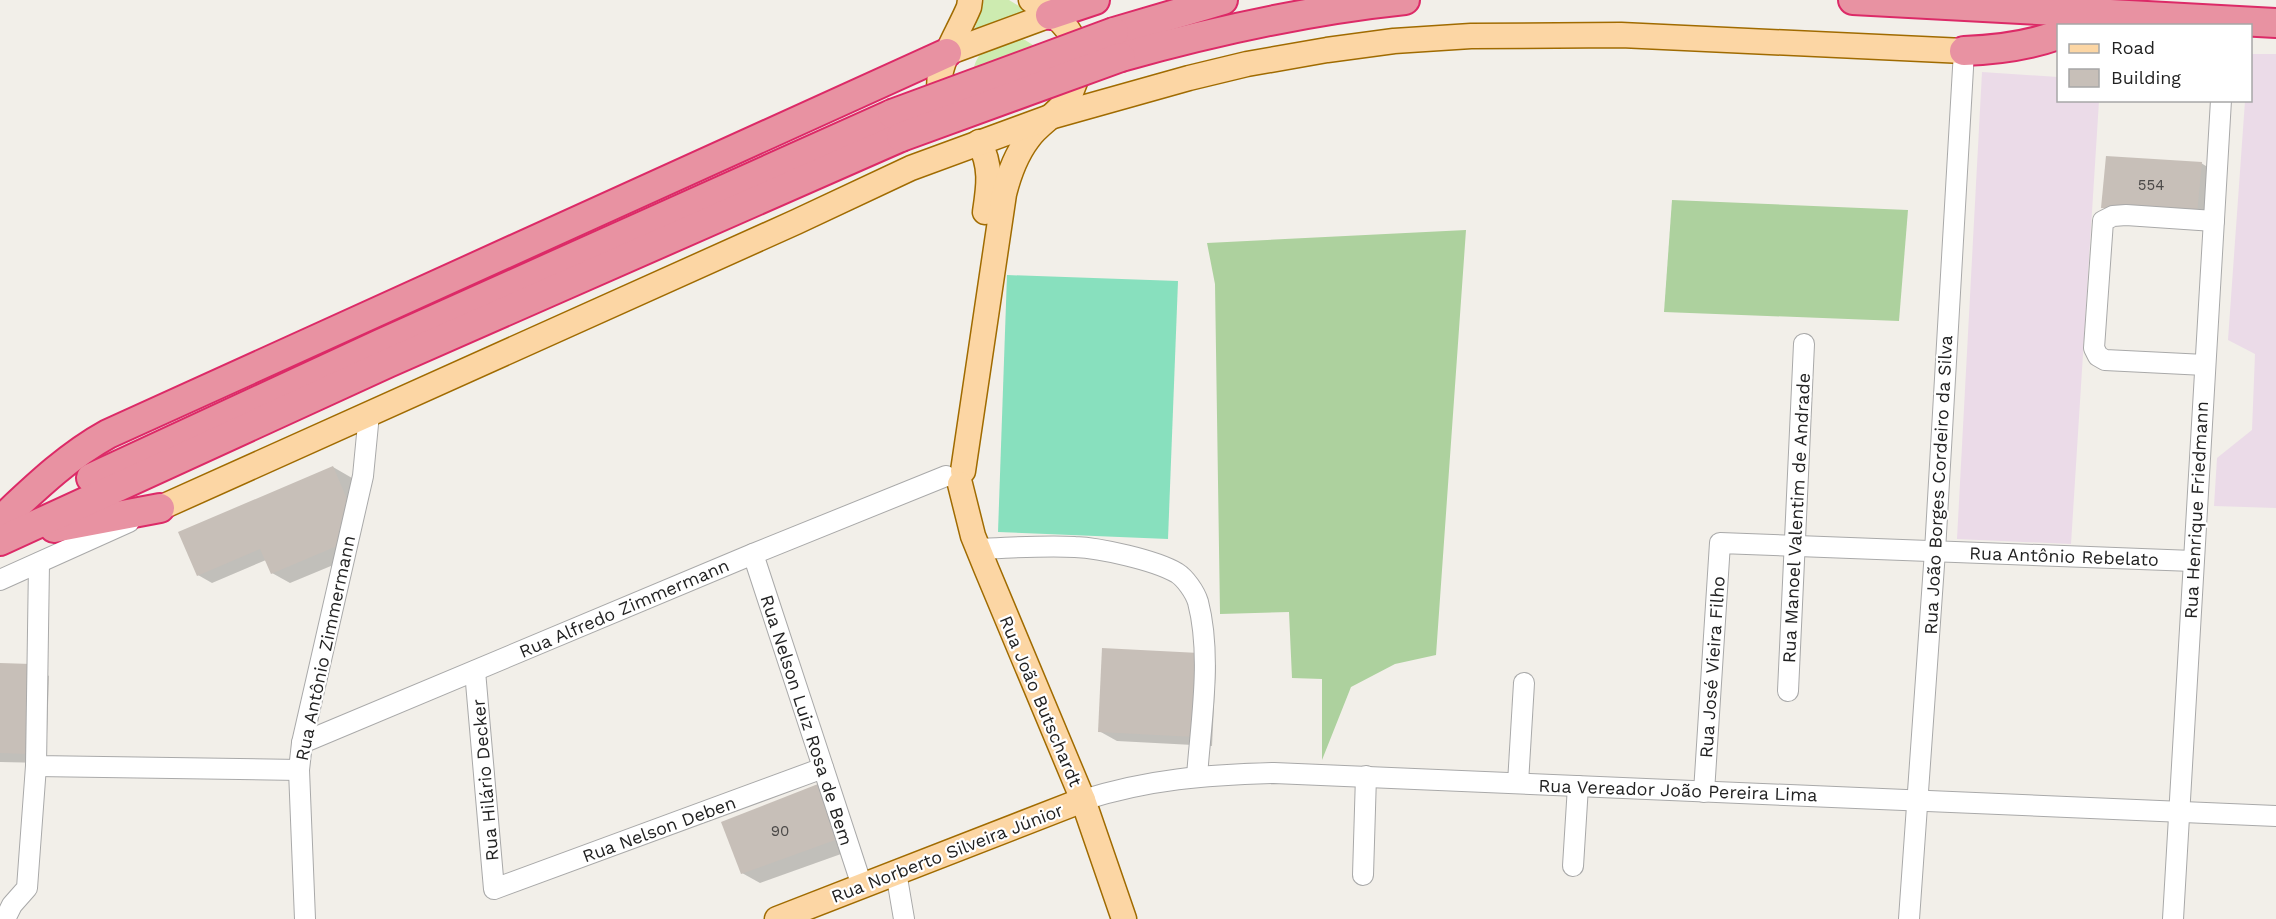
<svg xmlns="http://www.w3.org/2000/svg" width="2276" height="919" viewBox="0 0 2276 919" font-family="'Work Sans',sans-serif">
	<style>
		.industrial { fill: #ebdbe8 }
		.grass { fill: #cdebb0 }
		.forest { fill: #add19e }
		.pitch { fill: #88e0be }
		.shadow { fill: #0003 }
		.building { fill: #c7bfb8 }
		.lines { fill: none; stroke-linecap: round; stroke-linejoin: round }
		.minor-casing { stroke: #a9a9a9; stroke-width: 22 }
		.major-casing { stroke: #a06b00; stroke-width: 27 }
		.highway-casing { stroke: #dc2a67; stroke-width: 32 }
		.minor { stroke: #fff; stroke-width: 20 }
		.major { stroke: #fcd6a4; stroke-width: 24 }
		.highway { stroke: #e892a2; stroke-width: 28 }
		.highway-bridge-casing { stroke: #dc2a67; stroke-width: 32; stroke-linecap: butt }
		.highway-bridge { stroke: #e892a2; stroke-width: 28 }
		.labels { text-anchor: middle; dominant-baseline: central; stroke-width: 4.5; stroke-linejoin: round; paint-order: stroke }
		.number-label { font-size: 15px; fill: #4b4948 }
		.street-label { font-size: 18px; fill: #222; stroke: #fff }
	</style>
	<rect width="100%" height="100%" fill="#f2efe9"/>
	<g class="industrial">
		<path d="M2251,54h25v454l-62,-2 3,-48 35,-28 3,-76 -27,-14 17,-239 5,-1z"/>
		<path d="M1982,72l76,5v23l41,1 -28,443 -114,-5z"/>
	</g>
	<g class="grass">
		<path d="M984,0h25l18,11 -53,20z"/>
		<path d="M1013,37l12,3 11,7 1,56c-12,8 -21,10 -35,9l-30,-36c5,-29 17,-28 41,-39z"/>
	</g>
	<g class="forest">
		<path d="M1672,200l236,10 -9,111 -235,-9z"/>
		<path d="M1466,230l-30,425 -41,9 -44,23 -29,73v-81l-30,-1 -3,-66 -69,2 -5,-330 -8,-41z"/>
	</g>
	<path class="pitch" d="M1007,275l171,6 -10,258 -170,-7z"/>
	<g class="shadow">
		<path d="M2201,163l18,11 -4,50 -94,-7 -18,-10z"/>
		<path d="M333,467l19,11 13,32 -10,46 -65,27 -18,-10 -6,-13 -54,23 -14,-8z"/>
		<path d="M1198,655l18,10 -4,81 -95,-5 -18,-10z"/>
		<path d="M0,665h30l19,11 -3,87 -46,-1z"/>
		<path d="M818,786l18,10 19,53 -95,34 -18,-10z"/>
	</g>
	<g class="building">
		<path d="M2106,156l96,6 -5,52 -96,-6z"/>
		<path d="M333,466l14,33 -10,47 -66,28 -11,-25 -63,27 -19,-44z"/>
		<path d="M1102,648l97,5 -4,84 -97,-5z"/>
		<path d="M0,663l31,1 -3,90 -28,-1z"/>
		<path d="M818,784l20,55 -97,35 -20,-52z"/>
	</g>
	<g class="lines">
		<g class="minor-casing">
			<g id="minor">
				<path d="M2205,365l-100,-5 -7,-4 -4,-8 9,-127 10,-5 13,-1 88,6"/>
				<path d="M978,549c32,-1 65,-4 97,-2 25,1 80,13 102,26 8,5 18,19 21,29 14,54 3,119 -1,174"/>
				<path d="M753,554l109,332"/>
				<path d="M39,563l-3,203 263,4"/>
				<path d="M0,580l129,-58"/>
				<path d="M475,671l19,218 329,-121"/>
				<path d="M1788,691l16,-347"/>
				<path d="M302,743l451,-189 193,-78"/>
				<path d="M1518,783l6,-100"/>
				<path d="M1704,792l16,-249 473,18"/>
				<path d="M1083,800c67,-21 122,-25 191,-27l1002,43"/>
				<path d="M1573,866l5,-80"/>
				<path d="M896,872l8,47"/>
				<path d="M1363,875l3,-99"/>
				<path d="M5,919l7,-14 15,-17 9,-122"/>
				<path d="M305,919l-6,-149 3,-27 61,-267 6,-62"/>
				<path d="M1909,919l26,-368 29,-500"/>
				<path d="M2173,919l48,-819"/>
			</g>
		</g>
		<g class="major-casing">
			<g id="major">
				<path d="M947,53l103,-38"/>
				<path d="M944,113c-16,-40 10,-70 25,-106l1,-7"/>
				<path d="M979,142c13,24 10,44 6,70"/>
				<path d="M963,471l41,-277c5,-20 12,-39 24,-55 10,-15 29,-24 39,-40 15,-23 15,-57 -6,-77 -9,-8 -20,-15 -30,-22"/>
				<path d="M960,484l13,52 13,32 97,232 41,119"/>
				<path d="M160,508l636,-286 115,-54 139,-51 139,-39 58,-14 80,-14 67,-9 77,-5 150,-1 343,16"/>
				<path d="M777,919l306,-119"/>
			</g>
		</g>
		<g class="highway-casing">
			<g id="highway">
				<path d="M1853,0l423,23"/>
				<path d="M1050,15l45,-15"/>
				<path d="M1114,32l109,-32"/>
				<path d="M1964,51c33,-1 63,-5 94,-16"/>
				<path d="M1121,57c93,-26 187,-47 284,-57"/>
				<path d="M91,478l289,-134 512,-230"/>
				<path d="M2,519c33,-31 66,-63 106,-85l839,-381"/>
				<path d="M54,528l106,-20"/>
				<path d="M0,541l388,-178 513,-226"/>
			</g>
		</g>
		<use href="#minor" class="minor"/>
		<use href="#major" class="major"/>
		<use href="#highway" class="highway"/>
		<g class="highway-bridge-casing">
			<g id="highway-bridge">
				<path d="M892,114l222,-82"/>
				<path d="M901,137l220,-80"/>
			</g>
		</g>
		<use href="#highway-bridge" class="highway-bridge"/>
	</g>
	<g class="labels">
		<g class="number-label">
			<text x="2151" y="185">554</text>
			<text x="780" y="831">90</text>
		</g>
		<g class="street-label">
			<text transform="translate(1938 485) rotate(-87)">Rua João Borges Cordeiro da Silva</text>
			<text transform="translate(2196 510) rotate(-87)">Rua Henrique Friedmann</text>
			<text transform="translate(1796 518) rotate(-87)">Rua Manoel Valentim de Andrade</text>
			<text transform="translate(2064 556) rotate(2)">Rua Antônio Rebelato</text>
			<text transform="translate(624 608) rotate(-23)">Rua Alfredo Zimmermann</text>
			<text transform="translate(325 648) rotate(-78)">Rua Antônio Zimmermann</text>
			<text transform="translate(1712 667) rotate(-86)">Rua José Vieira Filho</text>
			<text transform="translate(1041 701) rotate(67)">Rua João Butschardt</text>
			<text transform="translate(807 720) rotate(72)">Rua Nelson Luiz Rosa de Bem</text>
			<text transform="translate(485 780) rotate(-95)">Rua Hilário Decker</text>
			<text transform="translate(1678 790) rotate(2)">Rua Vereador João Pereira Lima</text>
			<text transform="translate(659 829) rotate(-20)">Rua Nelson Deben</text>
			<text transform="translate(947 853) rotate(-21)">Rua Norberto Silveira Júnior</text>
		</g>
	</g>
	<rect x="2057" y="24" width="195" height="78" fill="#ffffff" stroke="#a7a7a7" stroke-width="1.5"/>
	<rect x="2069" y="44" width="30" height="9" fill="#fcd6a4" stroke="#a7a7a7" stroke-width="1.5"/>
	<text x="2111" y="54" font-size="18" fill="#222222">Road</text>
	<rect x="2069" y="69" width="30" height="18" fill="#c7bfb8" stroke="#a7a7a7" stroke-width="1.5"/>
	<text x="2111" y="84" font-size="18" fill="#222222">Building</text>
</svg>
